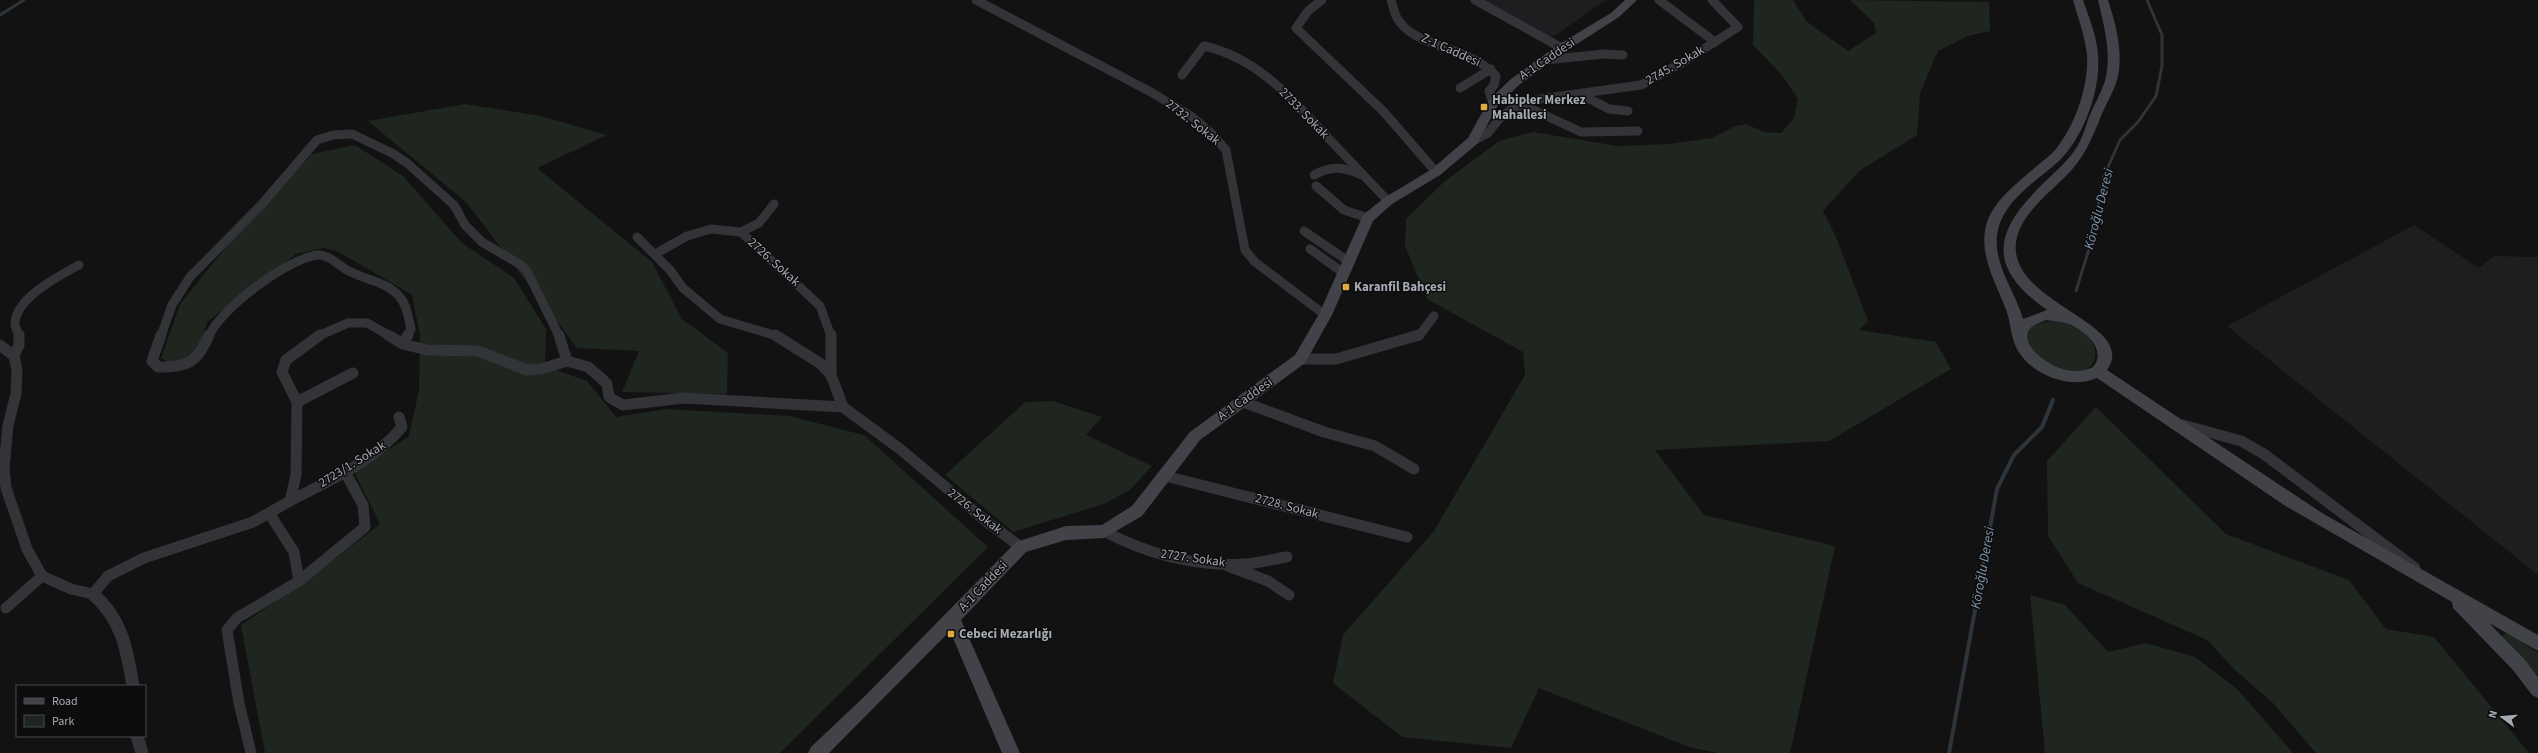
<svg xmlns="http://www.w3.org/2000/svg" width="2538" height="753" viewBox="0 0 2538 753" font-family="'Source Sans 3',sans-serif">
	<style>
		.built { fill: #1e1e20 }
		.green { fill: #1f251f }
		.lines { fill: none; stroke-linecap: round; stroke-linejoin: round }
		.stream-far1 { stroke: #2d343a; stroke-width: 3 }
		.stream { stroke: #2d343a; stroke-width: 4 }
		.minor-far1 { stroke: #333438; stroke-width: 9 }
		.minor { stroke: #333438; stroke-width: 11 }
		.tertiary { stroke: #333438; stroke-width: 13 }
		.secondary { fill: #414348; fill-rule: evenodd }
		.poi-dot { fill: #dfab3e; stroke: #0d0d0e; stroke-width: 1.5 }
		.labels { text-anchor: middle; dominant-baseline: central; stroke-width: 3; stroke-linejoin: round; paint-order: stroke }
		.street-label { font-size: 13px; fill: #a5a9b2; stroke: #0d0d0e }
		.poi-label { font-size: 13px; font-weight: bold; fill: #a5a9b2; stroke: #0d0d0e; text-anchor: start }
		.water-label { font-size: 14px; font-style: italic; fill: #7e95ab; stroke: #0d0d0e }
	</style>
	<rect width="100%" height="100%" fill="#121213"/>
	<g class="built">
		<path d="M1480,0h126l-50,35 -7,2z"/>
		<path d="M2414,225l65,43 15,-12 44,1v318l-311,-249z"/>
	</g>
	<g class="green">
		<path d="M1754,0h39l13,21 42,30 28,-18 -2,-10 -24,-23 139,2 1,29 -22,5 -30,15 -18,42 -3,42 -58,36 -36,40 13,26 32,84 -9,9 77,12 15,27 -122,72 -174,9 49,65 131,31 -45,207h-72l-29,-6 -150,-59 -28,60 -109,-11 -69,-54 10,-48 91,-104 91,-156 -2,-23 -96,-53 -22,-53 1,-27 38,-37 55,-41 34,-9 85,14 51,-2 43,-6 23,-12 11,-2 18,8 17,1 13,-15 4,-19 -17,-25 -28,-29z"/>
		<path d="M465,104l76,12 66,19 -70,33 115,94 30,57 46,34 -1,41 -105,-2 17,-41 -62,-3 -110,-145 -99,-82z"/>
		<path d="M355,145l48,31 59,67 52,35 32,51 -1,37 42,15 29,36 50,-8 123,7 75,19 124,112 -208,206h-515l-24,-128 71,-48 68,-53 -26,-52 55,-36 10,-46 1,-55 -8,-40 -73,-43 -15,-4 -28,6 -89,68 -9,27 -14,10 -16,3 -7,-4 19,-54 46,-57 86,-93z"/>
		<path d="M2053,321c12,2 22,5 31,12 18,14 15,40 -11,39 -33,-3 -73,-47 -20,-51z"/>
		<path d="M1053,401l49,16 -16,18 66,31 -22,24 -26,14 -91,28 -68,-57 80,-73z"/>
		<path d="M2096,407l130,127 123,46 37,49 48,8 95,116h-213l-43,-50 -39,-34 -27,-29 -129,-57 -30,-47 -1,-75z"/>
		<path d="M2030,595l35,10 43,47 38,-9 49,14 42,32 56,64h-248z"/>
		<path d="M2507,632l31,21v23l-36,-40z"/>
	</g>
	<g class="lines">
		<g class="stream-far1">
			<path d="M0,15l24,-15"/>
			<path d="M2076,291l13,-42 15,-73 16,-36 18,-18 18,-26 6,-30v-31l-15,-35"/>
		</g>
		<path class="stream" d="M1949,753l48,-264 17,-34 28,-28 11,-27"/>
		<g class="minor-far1">
			<path d="M976,0l173,91 42,25 19,16 16,18 19,100 10,12 70,53"/>
			<path d="M1322,0l-14,11 -12,17 88,84 52,60"/>
			<path d="M1391,0c2,5 3,13 6,18 18,31 72,27 99,58l-2,9 -5,6 4,12"/>
			<path d="M1475,0l87,48"/>
			<path d="M1659,0l56,42"/>
			<path d="M1546,60l57,-6 20,1"/>
			<path d="M1182,75l22,-29c55,12 90,55 127,95 19,20 38,40 57,60"/>
			<path d="M1460,88l31,-19"/>
			<path d="M1580,94l29,15 19,2"/>
			<path d="M1523,105l58,27 57,-1"/>
			<path d="M1473,141l15,-8 12,-15 13,-10 27,-9 101,-14 44,-24 53,-34 -26,-27"/>
			<path d="M1314,175c18,-10 30,-8 48,0"/>
			<path d="M1316,186l28,24 24,8"/>
			<path d="M1304,231l44,30"/>
			<path d="M741,232l18,-9 15,-19"/>
			<path d="M637,237l33,33 13,18 37,31 57,17"/>
			<path d="M1310,249l32,23"/>
			<path d="M655,254l32,-18 24,-7 30,3 79,74 11,30"/>
			<path d="M19,336c-1,-4 -4,-8 -4,-12 0,-26 44,-48 64,-59"/>
			<path d="M161,336l11,-31 18,-28 72,-73 55,-64 16,-5 19,-1 40,19 15,10 47,42 11,20 17,17 39,23 6,6 32,65"/>
			<path d="M209,336c11,-27 78,-77 108,-81 13,-1 21,11 32,16 16,9 36,10 49,24 9,9 10,22 13,34l-4,7"/>
			<path d="M318,336l30,-13h19l23,13"/>
			<path d="M1419,336l15,-20"/>
		</g>
		<g class="minor">
			<path d="M161,335l-9,26 6,6c30,0 39,-4 51,-32"/>
			<path d="M388,335l15,9 24,6 51,1 49,19 14,-1 26,-8 21,6 13,11 6,6 2,13 14,8 61,-7 159,9"/>
			<path d="M559,335l8,26"/>
			<path d="M775,335l46,29 10,11 12,32 57,42 86,72 35,26"/>
			<path d="M831,335v40"/>
			<path d="M403,344l5,-9"/>
			<path d="M0,345l14,11 3,14 -1,24 -8,31 -4,43 2,20 21,61 15,27 29,13 22,5 15,-18 36,-18 109,-36 37,-21 6,-26 1,-73 -15,-30 4,-12 34,-25"/>
			<path d="M14,356l5,-11v-10"/>
			<path d="M1300,359h36l83,-24"/>
			<path d="M297,402l56,-29"/>
			<path d="M1243,402l81,30 51,14 39,23"/>
			<path d="M2183,425l58,16 23,13 151,114"/>
			<path d="M1165,476l242,61"/>
			<path d="M290,501c40,-21 83,-39 112,-74l-3,-10"/>
			<path d="M269,513l25,39 5,29"/>
			<path d="M1104,531c42,23 93,36 141,33 14,-1 28,-5 42,-7"/>
			<path d="M1228,566l40,15 21,14"/>
			<path d="M6,608l36,-32"/>
			<path d="M251,753l-12,-50 -12,-73 10,-12 62,-37 66,-54 -2,-22 -18,-33"/>
		</g>
		<g class="tertiary">
			<path d="M93,594c29,25 34,56 40,92"/>
			<path d="M137,736l5,17"/>
		</g>
		<g class="secondary">
			<path d="M1625,0h12l-18,17 -53,34 -47,34 -21,20 -21,39 -37,31 -48,29 -19,17 -41,94 -27,48 -105,77 -58,76 -38,22 -38,2 -40,12 -65,68 59,133h-18l-52,-122 -121,122h-21l3,-6 55,-52 150,-153 50,-16 36,-1 30,-19 58,-74 105,-77 24,-41 44,-99 21,-17 48,-29 36,-31 21,-38 22,-21 47,-34 53,-32z"/>
			<path d="M2073,0h10c6,18 14,36 15,55 3,34 -14,82 -39,106 -23,21 -58,40 -62,75 -3,30 18,55 26,83l24,-9c-51,-36 -59,-69 -14,-116 13,-15 30,-27 42,-44 7,-10 10,-22 14,-33 5,-12 12,-24 16,-36 7,-27 -1,-55 -7,-81h10c8,25 16,54 9,80 -4,13 -11,24 -16,36 -9,23 -17,42 -35,60 -18,18 -46,39 -50,66 -8,62 124,81 91,128l215,143 216,122v16l-49,-28 36,37 13,17v21l-6,-3 -19,-25 -60,-62 -1,-6 -168,-97 -187,-127c-29,13 -73,-6 -83,-36 -4,-12 -4,-24 -9,-35 -10,-26 -26,-52 -19,-81 6,-24 28,-40 45,-55 9,-8 18,-14 25,-22 19,-24 33,-63 31,-94 -2,-19 -9,-37 -14,-55zM2046,320c8,1 17,2 25,5 15,7 36,25 22,42 -8,4 -17,5 -27,3 -13,-2 -44,-21 -38,-38 3,-7 12,-9 18,-12z"/>
		</g>
	</g>
	<g class="poi-dot">
		<rect x="1480" y="103" width="8" height="8" rx="2"/>
		<rect x="1342" y="283" width="8" height="8" rx="2"/>
		<rect x="947" y="630" width="8" height="8" rx="2"/>
	</g>
	<g class="labels">
		<g class="street-label">
			<text transform="translate(1451 50) rotate(24)">Z-1 Caddesi</text>
			<text transform="translate(1547 59) rotate(-34)">A-1 Caddesi</text>
			<text transform="translate(1675 65) rotate(-30)">2745. Sokak</text>
			<text transform="translate(1304 113) rotate(46)">2733. Sokak</text>
			<text transform="translate(1193 122) rotate(38)">2732. Sokak</text>
			<text transform="translate(774 262) rotate(42)">2726. Sokak</text>
			<text transform="translate(1245 399) rotate(-35)">A-1 Caddesi</text>
			<text transform="translate(352 464) rotate(-32)">2723/1. Sokak</text>
			<text transform="translate(1287 506) rotate(15)">2728. Sokak</text>
			<text transform="translate(975 511) rotate(38)">2726. Sokak</text>
			<text transform="translate(1193 558) rotate(8)">2727. Sokak</text>
			<text transform="translate(983 586) rotate(-46)">A-1 Caddesi</text>
		</g>
		<g class="poi-label">
			<text x="1492" y="100">Habipler Merkez<tspan x="1492" dy="15">Mahallesi</tspan></text>
			<text x="1354" y="287">Karanfil Bahçesi</text>
			<text x="959" y="634">Cebeci Mezarlığı</text>
		</g>
		<g class="water-label">
			<text transform="translate(2099 209) rotate(-76)">Köroğlu Deresi</text>
			<text transform="translate(1983 568) rotate(-80)">Köroğlu Deresi</text>
		</g>
	</g>
	<rect x="16" y="685" width="130" height="52" fill="#0d0d0e" stroke="#4a4b50"/>
	<rect x="24" y="698" width="20" height="6" fill="#414348" stroke="#4a4b50"/>
	<text x="52" y="705" font-size="12" fill="#a5a9b2">Road</text>
	<rect x="24" y="715" width="20" height="12" fill="#1f251f" stroke="#4a4b50"/>
	<text x="52" y="725" font-size="12" fill="#a5a9b2">Park</text>
	<g transform="translate(2502 717) rotate(286)" stroke="#0d0d0e" stroke-width="3" paint-order="stroke">
	<path d="M0-3L7 15L0 10L-7 15Z" fill="#a5a9b2"/>
	<text y="-6" font-size="11" font-weight="bold" text-anchor="middle" fill="#a5a9b2">N</text>
	</g>
</svg>
